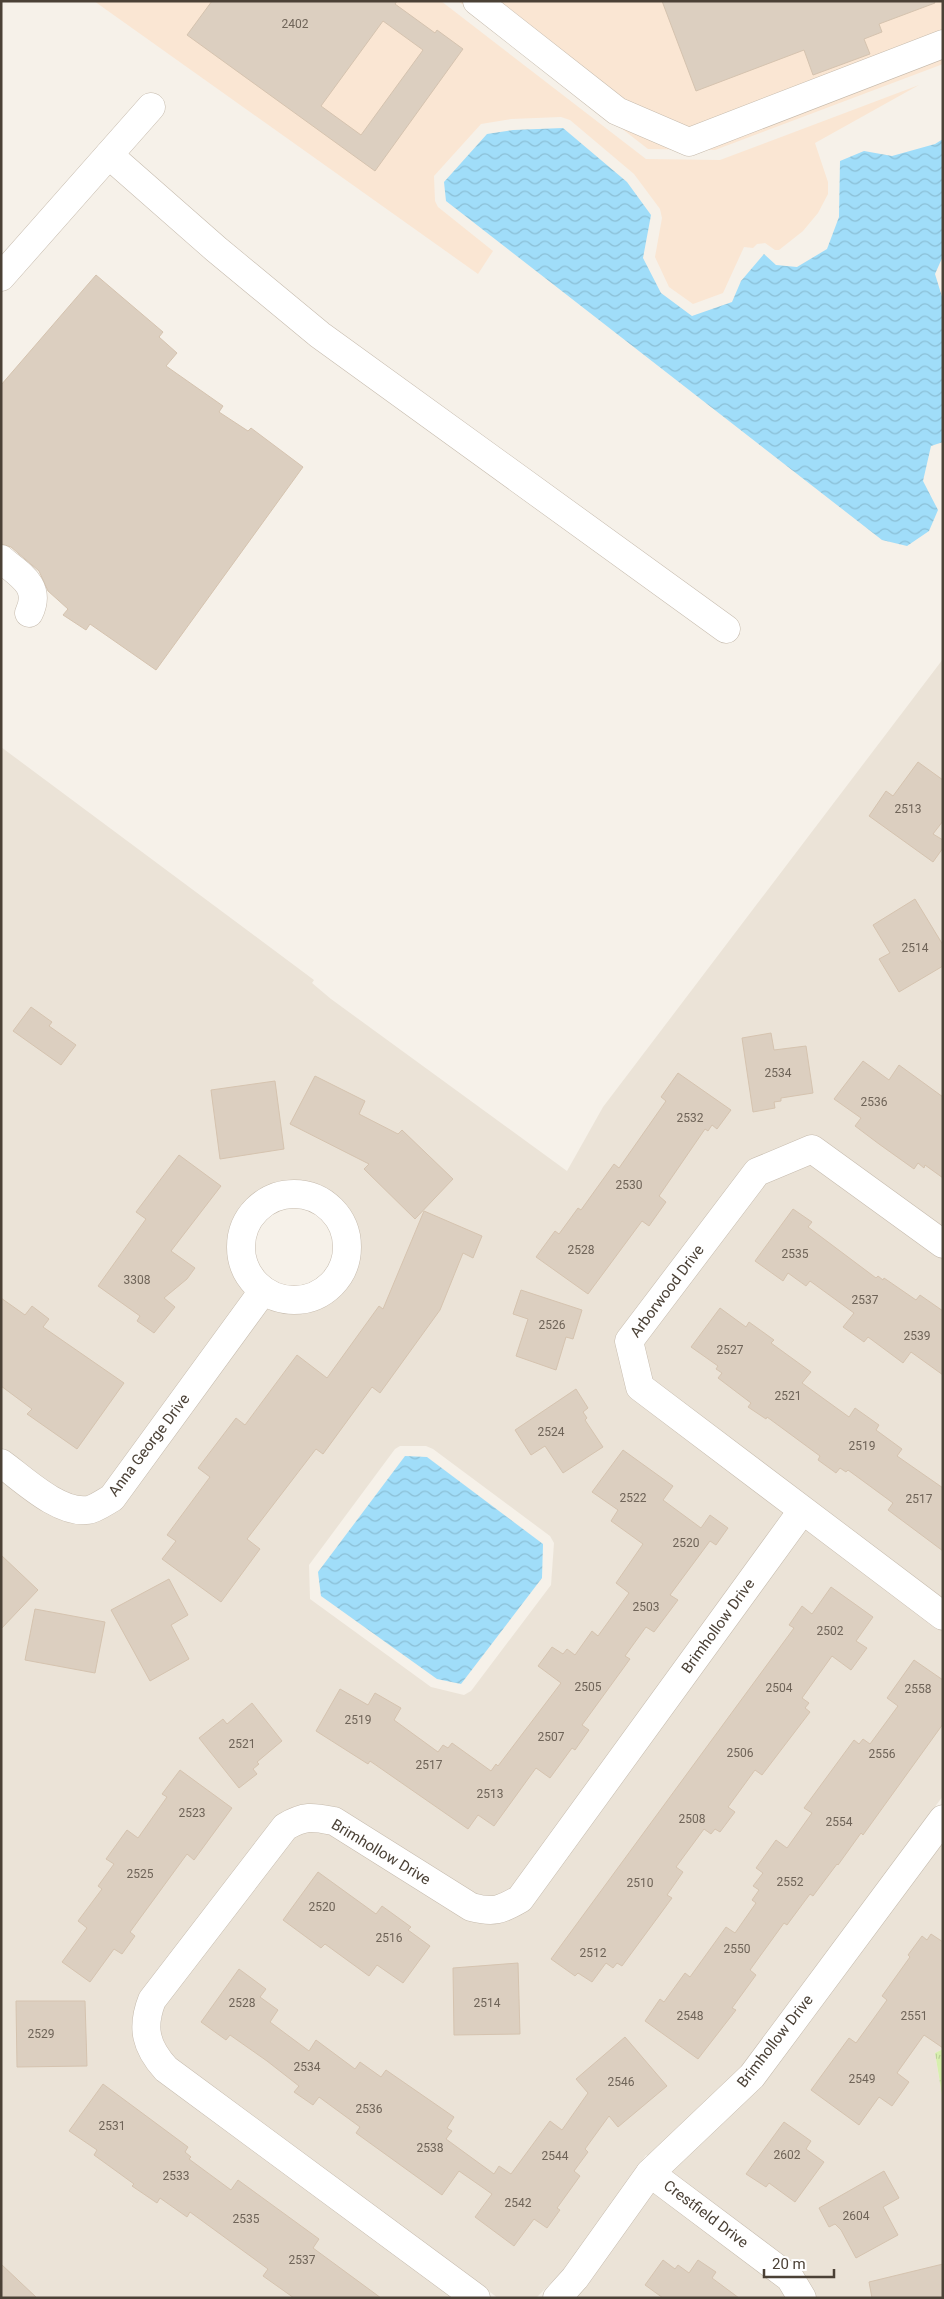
<svg xmlns="http://www.w3.org/2000/svg" width="944" height="2299" viewBox="0 0 944 2299" font-family="Roboto,sans-serif">
	<style>
		.residential { fill: #ebe3d7; fill-rule: evenodd }
		.commercial { fill: #fae6d3 }
		.grass { fill: url(#grass-tufts) }
		.water { fill: url(#water-waves) }
		.building { fill: #dccfc0; stroke: #d5c3af; fill-rule: evenodd }
		.lines { fill: none; stroke-linecap: round; stroke-linejoin: round }
		.minor-casing { stroke: #c6bbad; stroke-width: 29 }
		.minor { stroke: #fff; stroke-width: 28 }
		.labels { text-anchor: middle; dominant-baseline: central; stroke-width: 5; stroke-linejoin: round; paint-order: stroke }
		.number-label { font-size: 12px; fill: #6f6458 }
		.street-label { font-size: 15px; fill: #4b4136; stroke: #fff }
	</style>
	<defs>
		<pattern id="grass-tufts" width="24" height="20" patternUnits="userSpaceOnUse" patternTransform="scale(1.25)"><rect width="24" height="20" fill="#d7efae"/><path d="M3 7l-1-3M5 7V3M7 7l1-3M15 17l-1-3M17 17v-4M19 17l1-3" fill="none" stroke="#bace96"/></pattern>
		<pattern id="water-waves" width="16" height="10" patternUnits="userSpaceOnUse" patternTransform="scale(1.25)"><rect width="16" height="10" fill="#a0ddf9"/><path d="M0 5q4-4 8 0t8 0" fill="none" stroke="#8bbfd6"/></pattern>
	</defs>
	<rect width="100%" height="100%" fill="#f6f1e9"/>
	<g class="residential">
		<path d="M943,659v570l-124,-90 -73,25 -128,168 -2,10 11,46 157,124 -273,377 -15,8 -20,-2 -165,-91 -18,3 -19,11 -132,174 -8,18 1,34 10,19 310,235h-454v-820l39,29 83,-1 145,-198 21,5 17,-1 12,-3 17,-9 19,-22 5,-18 1,-13 -2,-16 -8,-19 -11,-13 -14,-10 -17,-6 -13,-2 -17,2 -18,7 -13,10 -9,10 -7,15 -3,16v16l5,16 13,19 -144,196 -18,9 -16,-2 -14,-8 -53,-39v-701l313,233 -2,3 19,16 236,172 36,-64zM400,1446h26l7,3 117,87 4,7 -3,42 -80,106 -7,4 -33,-8 -121,-88 -1,-34 86,-116z"/>
		<path d="M812,1163l131,96v342l-292,-221 -8,-35 123,-162z"/>
		<path d="M806,1529l137,102v165l-201,271 -94,89 -2,-1 -82,115 -28,28h-38l-324,-238 -14,-21 -1,-19 5,-13 130,-170 17,-7 19,3 156,90 22,-2 20,-11z"/>
		<path d="M943,1842v207l-8,4 8,48v197h-127l-14,-25 -132,-100z"/>
		<path d="M654,2191l126,95 7,12h-212z"/>
	</g>
	<g class="commercial">
		<path d="M94,1h347l205,158 74,1 199,-75 -104,58 13,39v12l-10,19 -15,18 -24,19h-4l-10,-7 -8,1 -4,4 -9,-1 -21,46 -30,11 -24,-17 -14,-30 7,-39 -2,-9 -26,-35 -64,-54 -9,-3 -50,2 -30,5 -47,52 1,25 3,6 55,44 -15,23z"/>
		<path d="M458,1h485v63l-228,86 -67,-1z"/>
	</g>
	<path class="grass" d="M943,2049v52l-8,-48z"/>
	<g class="water">
		<path d="M563,128l64,54 24,33 -8,43 18,35 31,23 40,-14 9,-21 23,-27 12,11 21,2 30,-18 12,-32 1,-56 24,-10 28,5 43,-12 8,-5v117l-8,18 8,26v142l-12,4 -8,35 15,29 -9,21 -22,15 -25,-6 -436,-339 -2,-19 43,-48 26,-4z"/>
		<path d="M405,1456l22,1 116,87 -1,34 -81,106 -24,-5 -116,-83 -3,-24z"/>
	</g>
	<g class="building">
		<path d="M212,1h185l-2,3 40,29 2,-3 26,19 -88,122 -188,-136zM383,21l40,29 -62,85 -40,-29z"/>
		<path d="M662,1h272l1,2 -56,21 3,8 -18,7 6,15 -57,21 -9,-25 -108,41z"/>
		<path d="M96,275l67,57 -4,5 18,16 -11,13 57,40 -4,6 29,19 3,-3 52,39 -147,203 -66,-46 -4,6 -23,-15 5,-6 -20,-18 -9,-20 -28,-24 -10,-3v-159z"/>
		<path d="M918,762l25,18v41l-10,13 10,6v8l-10,14 -64,-46 17,-25 7,5z"/>
		<path d="M915,899l28,46v21l-44,26 -20,-33 11,-6 -17,-28z"/>
		<path d="M31,1007l21,15 -3,4 27,19 -15,20 -48,-34z"/>
		<path d="M771,1033l3,17 32,-4 7,47 -32,5v3l-7,1 1,6 -22,4 -11,-74z"/>
		<path d="M863,1061l26,19 10,-15 44,32v81l-18,-13 -1,3 -6,-5 -4,6 -35,-25 -24,-18 6,-8 -27,-19z"/>
		<path d="M678,1073l53,37 -14,19 -5,-4 -4,6 -3,-2 -46,67 7,6 -17,24 -7,-5 -54,73 -52,-37 19,-26 4,3 19,-26 3,2 33,-46 5,4 47,-67 -5,-4z"/>
		<path d="M315,1076l50,25 -6,13 39,20 4,-4 51,49 -38,40 -51,-50 5,-5 -79,-40z"/>
		<path d="M275,1081l9,68 -64,10 -9,-69z"/>
		<path d="M179,1155l42,31 -50,65 24,17 -8,11 -23,19 11,9 -21,26 -17,-12 3,-5 -42,-30 48,-67 -10,-7z"/>
		<path d="M793,1209l19,13 -4,5 68,51 2,-2 5,4 1,-2 32,22 4,-5 23,16v64l-32,-23 -8,11 -35,-26 -4,5 -21,-15 11,-14 -44,-32 -4,5 -18,-13 -5,8 -28,-20z"/>
		<path d="M424,1211l58,25 -9,22 -10,-5 -23,57 -60,83 -8,-6 -49,67 -7,-5 -69,90 13,10 -39,53 -59,-43 14,-18 -9,-6 43,-58 -12,-9 38,-50 9,7 52,-70 30,23 52,-72 4,3z"/>
		<path d="M521,1290l61,20 -9,29 -7,-2 -10,33 -40,-14 12,-37 -15,-5z"/>
		<path d="M1,1298l24,17 7,-9 17,13 -6,8 81,56 -47,66 -50,-35 5,-5 -31,-23z"/>
		<path d="M720,1308l26,19 3,-5 25,18 -3,3 40,29 -9,11 47,34 6,-9 24,17 -3,5 26,19 -5,7 46,32v63l-55,-41 5,-7 -45,-33 -2,2 -6,-4 -4,5 -18,-13 2,-4 -53,-39 -1,2 -18,-12 3,-4 -33,-25 4,-5 -6,-4 2,-3 -27,-19z"/>
		<path d="M576,1389l12,19 -5,4 4,6 -2,2 18,27 -40,26 -18,-27 -14,9 -16,-25z"/>
		<path d="M623,1450l50,36 -10,14 38,28 9,-13 18,13 -12,17 -6,-4 -40,54 8,5 -24,32 -8,-5 -21,29 5,3 -48,66 7,5 -14,20 -3,-2 -22,30 -14,-10 -42,58 -16,-11 -10,14 -98,-68 -2,3 -52,-33 24,-42 28,16 7,-12 26,15 -7,12 44,32 5,-7 5,3 4,-5 39,28 5,-7 2,2 63,-83 -23,-17 14,-19 11,7 4,-5 8,6 17,-24 6,5 31,-43 -13,-10 27,-39 -32,-23 7,-11 -26,-18z"/>
		<path d="M1,1555l37,35 -37,39z"/>
		<path d="M169,1579l19,36 -17,10 18,34 -39,22 -39,-71z"/>
		<path d="M831,1587l42,30 -17,24 11,7 -16,22 -19,-14 -30,42 7,5 -4,5 5,4 -48,63 -7,-5 -27,37 7,5 -15,20 -5,-3 -4,5 -7,-5 -28,38 7,5 -16,23 5,3 -50,68 -5,-3 -4,5 -7,-5 -14,19 -14,-9 -3,3 -24,-17 243,-331 -5,-3 13,-19 10,8z"/>
		<path d="M35,1609l70,13 -10,51 -70,-13z"/>
		<path d="M914,1660l29,20v44l-80,111 -2,-2 -23,32 -1,-1 -24,32 -3,-2 -23,31 -3,-2 -34,47 6,5 -24,33 4,2 -38,49 -53,-38 15,-22 4,3 21,-29 5,4 36,-50 9,6 21,-30 -4,-3 7,-10 -6,-4 10,-13 -7,-5 20,-28 11,8 25,-35 -8,-5 50,-68 5,4 4,-5 7,5 28,-38 -11,-8z"/>
		<path d="M252,1703l30,38 -25,21 2,2 -6,5 4,5 -18,14 -40,-50 24,-19 4,5z"/>
		<path d="M180,1770l52,38 -38,52 -7,-6 -57,78 5,4 -13,18 -8,-5 -24,33 -28,-20 25,-34 -9,-7 24,-32 -4,-3 16,-22 -8,-5 21,-29 11,8 29,-41 -5,-3z"/>
		<path d="M318,1872l58,42 6,-8 29,21 -3,3 22,16 -27,37 -26,-18 -8,11 -44,-32 -4,4 -38,-28z"/>
		<path d="M931,1934l12,8v106l-19,-13 -27,38 12,9 -17,24 -13,-9 -20,28 -48,-35 38,-52 7,5 31,-43 -5,-4 28,-39 -2,-2 14,-19 5,4z"/>
		<path d="M518,1963l2,71 -66,1 -1,-67z"/>
		<path d="M239,1969l27,20 -6,8 18,13 -8,12 39,29 7,-11 39,29 5,-7 21,15 5,-7 68,47 -7,11 5,3 -6,8 48,35 5,-8 12,8 39,-53 12,9 26,-37 -12,-14 49,-42 42,49 -49,41 -9,-11 -24,33 3,3 -14,19 6,5 -23,32 3,2 -13,18 -13,-9 -20,27 -39,-29 17,-23 -33,-23 -17,24 -86,-62 4,-6 -41,-30 -6,8 -19,-13 5,-6 -32,-25 -37,-26 -4,5 -25,-18z"/>
		<path d="M16,2001h69l2,65 -70,1z"/>
		<path d="M103,2084l85,63 -3,5 6,5 -2,2 42,31 7,-10 81,59 -6,9 68,50h-87l-31,-22 5,-7 -78,-57 -3,5 -27,-19 -3,5 -25,-17 2,-2 -40,-29 3,-5 -28,-19z"/>
		<path d="M784,2122l27,19 -5,8 18,13 -29,40 -26,-19 -3,4 -20,-13z"/>
		<path d="M884,2171l15,27 -16,9 15,28 -42,23 -15,-28 -6,-6 -6,3 -10,-19z"/>
		<path d="M663,2260l12,9 3,-4 11,8 9,-13 18,12 -4,6 27,20h-76l-18,-13z"/>
		<path d="M1,2264l36,34h-36z"/>
		<path d="M943,2264v34h-71l-3,-16z"/>
	</g>
	<g class="lines">
		<g class="minor-casing">
			<g id="minor">
				<path d="M477,1l140,110 72,31 254,-98"/>
				<path d="M109,155l107,94 104,86 406,294"/>
				<path d="M1,277l150,-170"/>
				<path d="M1,559c19,16 41,27 28,54"/>
				<circle cx="294" cy="1247" r="53"/>
				<path d="M943,1244l-131,-95 -55,23 -128,169 11,46 303,229"/>
				<path d="M1,1463c22,16 58,51 87,47 7,-1 17,-8 24,-12l151,-207"/>
				<path d="M650,2173l140,105 12,20"/>
				<path d="M476,2298l-310,-229c-20,-22 -25,-41 -14,-69l133,-173c20,-12 28,-10 49,-6l137,86c23,6 30,3 49,-8l282,-388"/>
				<path d="M557,2298l18,-20 75,-105 102,-97 191,-257"/>
			</g>
		</g>
		<use href="#minor" class="minor"/>
	</g>
	<g class="labels">
		<g class="number-label">
			<text x="295" y="24">2402</text>
			<text x="908" y="809">2513</text>
			<text x="915" y="948">2514</text>
			<text x="778" y="1073">2534</text>
			<text x="874" y="1102">2536</text>
			<text x="690" y="1118">2532</text>
			<text x="629" y="1185">2530</text>
			<text x="581" y="1250">2528</text>
			<text x="795" y="1254">2535</text>
			<text x="137" y="1280">3308</text>
			<text x="865" y="1300">2537</text>
			<text x="552" y="1325">2526</text>
			<text x="917" y="1336">2539</text>
			<text x="730" y="1350">2527</text>
			<text x="788" y="1396">2521</text>
			<text x="551" y="1432">2524</text>
			<text x="862" y="1446">2519</text>
			<text x="633" y="1498">2522</text>
			<text x="919" y="1499">2517</text>
			<text x="686" y="1543">2520</text>
			<text x="646" y="1607">2503</text>
			<text x="830" y="1631">2502</text>
			<text x="588" y="1687">2505</text>
			<text x="779" y="1688">2504</text>
			<text x="918" y="1689">2558</text>
			<text x="358" y="1720">2519</text>
			<text x="551" y="1737">2507</text>
			<text x="242" y="1744">2521</text>
			<text x="740" y="1753">2506</text>
			<text x="882" y="1754">2556</text>
			<text x="429" y="1765">2517</text>
			<text x="490" y="1794">2513</text>
			<text x="192" y="1813">2523</text>
			<text x="692" y="1819">2508</text>
			<text x="839" y="1822">2554</text>
			<text x="140" y="1874">2525</text>
			<text x="790" y="1882">2552</text>
			<text x="640" y="1883">2510</text>
			<text x="322" y="1907">2520</text>
			<text x="389" y="1938">2516</text>
			<text x="737" y="1949">2550</text>
			<text x="593" y="1953">2512</text>
			<text x="242" y="2003">2528</text>
			<text x="487" y="2003">2514</text>
			<text x="690" y="2016">2548</text>
			<text x="914" y="2016">2551</text>
			<text x="41" y="2034">2529</text>
			<text x="307" y="2067">2534</text>
			<text x="862" y="2079">2549</text>
			<text x="621" y="2082">2546</text>
			<text x="369" y="2109">2536</text>
			<text x="112" y="2126">2531</text>
			<text x="430" y="2148">2538</text>
			<text x="787" y="2155">2602</text>
			<text x="555" y="2156">2544</text>
			<text x="176" y="2176">2533</text>
			<text x="518" y="2203">2542</text>
			<text x="856" y="2216">2604</text>
			<text x="246" y="2219">2535</text>
			<text x="302" y="2260">2537</text>
		</g>
		<g class="street-label">
			<text transform="translate(667 1291) rotate(-53)">Arborwood Drive</text>
			<text transform="translate(149 1445) rotate(-53)">Anna George Drive</text>
			<text transform="translate(718 1626) rotate(-54)">Brimhollow Drive</text>
			<text transform="translate(381 1852) rotate(31)">Brimhollow Drive</text>
			<text transform="translate(775 2041) rotate(-52)">Brimhollow Drive</text>
			<text transform="translate(706 2214) rotate(37)">Crestfield Drive</text>
		</g>
	</g>
	<rect width="944" height="2299" fill="none" stroke="#4b4136" stroke-width="5"/>
	<path d="M764 2269v8h70v-8" fill="none" stroke="#4b4136" stroke-width="2.5"/>
	<text x="772" y="2269" font-size="15" fill="#4b4136" stroke="#ffffff" stroke-width="4" paint-order="stroke">20 m</text>
</svg>
